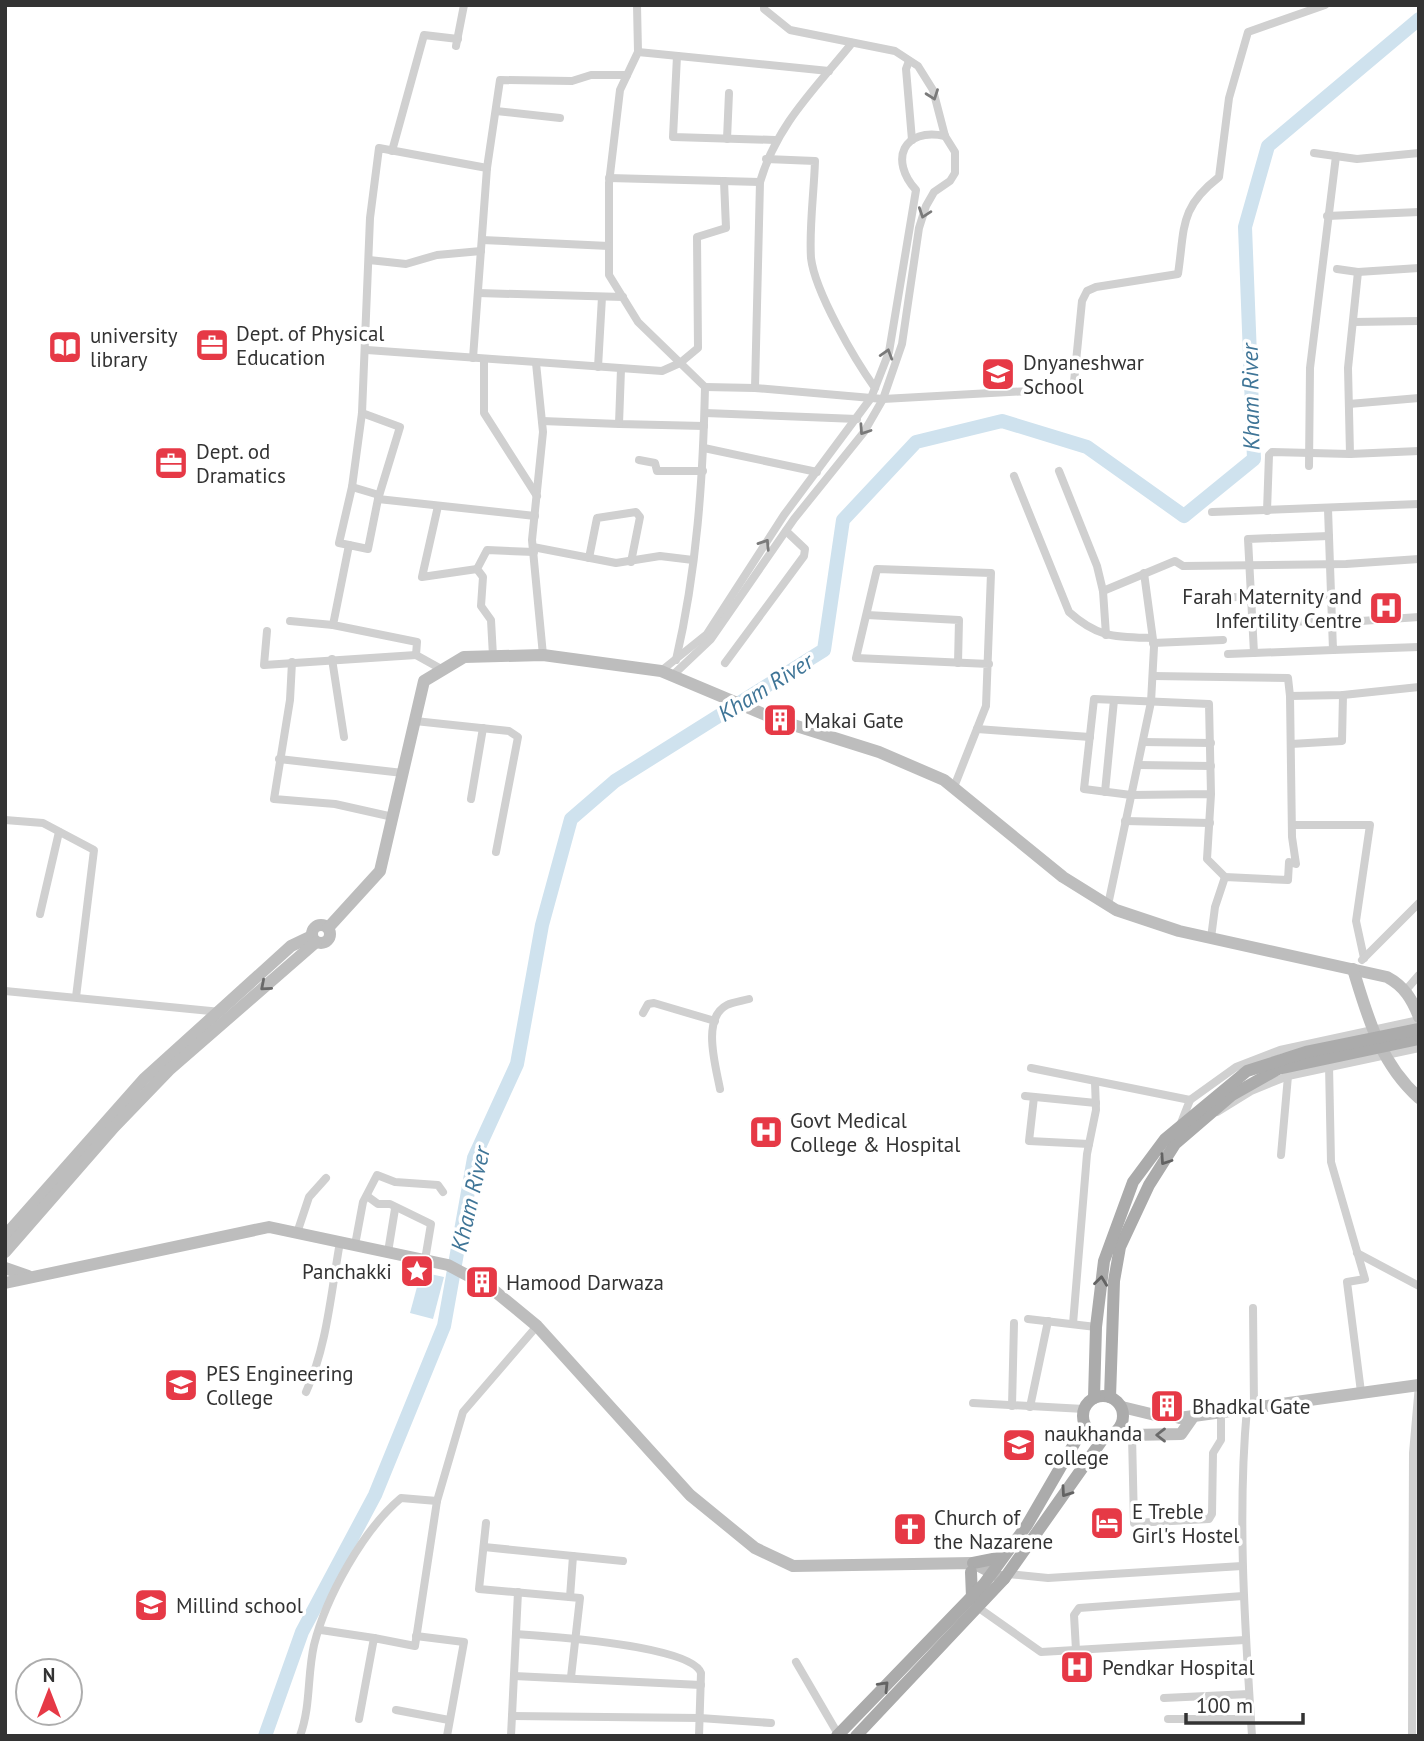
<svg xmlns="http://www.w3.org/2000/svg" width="1424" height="1741" viewBox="0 0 1424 1741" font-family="'PT Sans',sans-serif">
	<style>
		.water { fill: #cfe2ee }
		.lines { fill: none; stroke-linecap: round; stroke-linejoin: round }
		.river { stroke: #cfe2ee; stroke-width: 14 }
		.street { stroke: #d0d0d0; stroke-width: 8 }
		.secondary { stroke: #bdbdbd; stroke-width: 12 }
		.primary { stroke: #ababab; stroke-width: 12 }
		.oneway { stroke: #7a7a7a }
		.oneway2 { stroke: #6a6a6a }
		.oneway3 { stroke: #636363 }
		.labels { text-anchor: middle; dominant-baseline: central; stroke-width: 7; stroke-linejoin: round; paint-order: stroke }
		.poi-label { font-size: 21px; fill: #333; stroke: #fff; text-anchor: start }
		.water-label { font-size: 23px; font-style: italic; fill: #3f7597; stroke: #fff }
	</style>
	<rect width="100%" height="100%" fill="#fff"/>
	<path class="water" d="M421,1272l23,5 -11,42 -23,-6z"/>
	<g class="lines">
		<path class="river" d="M265,1736l37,-104 73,-137 69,-169 30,-168 43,-94 25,-139 29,-106 44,-38 209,-131 19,-130 73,-78 86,-21 85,26 97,69 70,-57 -9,-232 23,-81 151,-127"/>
		<g class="street">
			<path d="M637,5l1,47 -18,38 -11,93v92l29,47 67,65c-2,92 -8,183 -29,273"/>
			<path d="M456,46l8,-41"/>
			<path d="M638,52l191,19"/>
			<path d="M677,56l-4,81 102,3"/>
			<path d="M909,61l-3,8 6,71"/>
			<path d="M496,111l64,7"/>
			<path d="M727,139l2,-46"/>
			<path d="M392,151l32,-116 34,4"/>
			<path d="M1314,153l43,6 62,-6"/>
			<path d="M766,159l49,2c-1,32 -6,66 -4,97 4,34 44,102 64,130"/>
			<path d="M609,178l151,4"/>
			<path d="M1327,216l92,-4"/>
			<path d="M482,240l127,6"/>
			<path d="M369,260l37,4 31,-9 44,-4"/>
			<path d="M1337,269l21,3 61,-4"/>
			<path d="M478,293l145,4"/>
			<path d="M1353,322l66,-1"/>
			<path d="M367,350l295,21 18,-8 18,-15 -1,-111 29,-9 -2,-47"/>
			<path d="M473,358l14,-190 13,-88 72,1 19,-6h36"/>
			<path d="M484,359v54l53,83"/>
			<path d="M536,363l7,69 -11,108 11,115"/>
			<path d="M598,367l4,-70"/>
			<path d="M621,369l-2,55 85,2"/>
			<path d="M705,387l50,1 128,11 181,-10 10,-7 8,-81 5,-10 9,-4 82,-13c7,-47 1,-66 41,-97l10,-79 19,-66 77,-27"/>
			<path d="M755,388l5,-206c17,-58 55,-93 92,-139"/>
			<path d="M1349,404l70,-6"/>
			<path d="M362,413l38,14 -22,72 -10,50 -19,-4 -16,80 84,17 -1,13 27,15"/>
			<path d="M705,413l152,6"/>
			<path d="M542,421l77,3"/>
			<path d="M704,448l113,24"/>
			<path d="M1350,454l-2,-86 10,-96"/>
			<path d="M639,460l16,3 2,8h46"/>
			<path d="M1309,466l1,-98 26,-212"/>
			<path d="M1059,471l38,95 6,25 3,44"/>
			<path d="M1014,476l55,136c29,26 46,25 83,26"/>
			<path d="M352,487l10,-74 8,-195 9,-70 108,20"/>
			<path d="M378,499l157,17"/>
			<path d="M438,506l-16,71 55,-8"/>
			<path d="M1328,509l5,141 86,-3"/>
			<path d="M1267,511l2,-56 3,-3 78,2 69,-3"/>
			<path d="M1212,512l207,-8"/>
			<path d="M349,545l-10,-2 13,-56 27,8"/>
			<path d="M533,547l83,16 44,-7 33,4"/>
			<path d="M589,558l8,-40 39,-6 4,5 -9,45"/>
			<path d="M1103,591l72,-30 8,5 163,-2 73,-5"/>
			<path d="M1199,598l132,-3"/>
			<path d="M867,615l92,5 -1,43"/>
			<path d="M290,621l43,4"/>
			<path d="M1332,623l87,-6"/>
			<path d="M1228,625l104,-5"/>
			<path d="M267,631l-3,34 152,-10"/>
			<path d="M1153,643l70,-3"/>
			<path d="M1254,653l-6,-114 81,-3"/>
			<path d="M1228,654l105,-4"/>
			<path d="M493,656l-2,-36 -10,-14 2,-29 -6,-8 10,-19 47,2"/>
			<path d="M332,659l12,78"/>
			<path d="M292,662l-2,38 -16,99 61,5 58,13"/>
			<path d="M725,663l79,-107 1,-7 -19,-18"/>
			<path d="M661,671l46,-37 77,-119 87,-117 18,-46 27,-162c-27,-30 -13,-63 29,-54"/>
			<path d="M672,676l39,-37 83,-120 70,-87 19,-33 19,-55 17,-116 7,-22 8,-14 16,-11 5,-8v-21l-10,-16 -12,-46 -15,-24 -23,-15 -105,-21 -26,-21v-4"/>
			<path d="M1153,676l135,2 2,18"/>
			<path d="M415,721l94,10 9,6 -22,115"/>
			<path d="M977,729l113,8"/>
			<path d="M1143,742l68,1"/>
			<path d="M1291,744l51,-3 1,-46"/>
			<path d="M279,759l124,14"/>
			<path d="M1138,765l73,1"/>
			<path d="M954,787l32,-81 5,-133 -114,-4 -21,89 133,6"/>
			<path d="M1105,792l9,-92"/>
			<path d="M1211,794l-80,1 -47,-6 10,-90 115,5 2,90 -4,65 18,18"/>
			<path d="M471,799l12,-71"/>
			<path d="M5,820l38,3 51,27 -18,147"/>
			<path d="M1125,821l85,2"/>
			<path d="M1292,825h78l-14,96 8,37"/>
			<path d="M1108,905l43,-203 3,-55 -10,-74"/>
			<path d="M40,914l19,-82"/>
			<path d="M1211,938l4,-31 10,-30 63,3 1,-18 7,2 -4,-27 -2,-141 53,-1 76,-8"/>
			<path d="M1362,960l57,-57"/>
			<path d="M5,991l216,21"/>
			<path d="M1405,991l14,-16"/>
			<path d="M643,1013l5,-9 6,-1 61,18"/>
			<path d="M1329,1065l2,97 34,117 -18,3 14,110"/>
			<path d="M1031,1068l159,32"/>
			<path d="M720,1089c-4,-22 -19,-71 7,-84 6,-3 15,-4 22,-6"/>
			<path d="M1025,1096l71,7"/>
			<path d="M1034,1097l-5,44 60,3"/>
			<path d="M1217,1112l34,-21 37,-15 131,-28"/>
			<path d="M1181,1123l9,-23 46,-33 44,-17 139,-30"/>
			<path d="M1281,1155l7,-79"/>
			<path d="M367,1196l11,8h12l41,20 -6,36"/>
			<path d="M297,1233l12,-36 17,-19"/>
			<path d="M355,1245l8,-43 14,-27 18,7 43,3 5,7"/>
			<path d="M388,1252l7,-43"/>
			<path d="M1357,1253l62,33"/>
			<path d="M1253,1308l1,99"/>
			<path d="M1028,1319l68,8"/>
			<path d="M1073,1324l14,-170 9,-44 -1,-28"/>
			<path d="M306,1392c21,-45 25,-100 34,-150"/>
			<path d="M973,1403l111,6"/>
			<path d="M1012,1406l2,-83"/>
			<path d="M1030,1407l18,-86"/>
			<path d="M1247,1408c-10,110 -2,218 5,328"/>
			<path d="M1132,1435l2,88 75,-4 3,-5 1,-61 8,-13v-29"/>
			<path d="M486,1523l-7,66 101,9 -9,79"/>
			<path d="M484,1547l139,14"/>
			<path d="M1008,1574l40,4 194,-12"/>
			<path d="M570,1597l3,-41"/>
			<path d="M976,1606l65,46 204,-12"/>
			<path d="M321,1630l53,8"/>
			<path d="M516,1634c30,2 176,11 185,39l-2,63"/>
			<path d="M416,1636l48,6 -17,94"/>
			<path d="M1076,1650l-2,-35 5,-7 164,-12"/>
			<path d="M796,1662l42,72"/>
			<path d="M514,1676l187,9"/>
			<path d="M1164,1698l85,-4"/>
			<path d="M396,1710l53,10"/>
			<path d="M512,1716l188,2 71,5"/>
			<path d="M359,1719l15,-81 41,8 22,-145 26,-89 74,-86"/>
			<path d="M1168,1719h83"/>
			<path d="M300,1736c11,-30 7,-60 14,-91 12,-48 49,-115 87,-147l36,3"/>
			<path d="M511,1736l7,-144"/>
			<path d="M1412,1736l1,-283 6,-68"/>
		</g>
		<g class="secondary">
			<path d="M787,723l92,29 65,28 119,97 53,33 63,21 208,46c17,9 25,22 32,40"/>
			<circle cx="321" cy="934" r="9"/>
			<path d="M328,928l52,-57 44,-190 40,-24 79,-2 118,16 112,47"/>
			<path d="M1353,969c15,49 27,94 66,129"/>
			<path d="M5,1236l139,-157 147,-133 21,-10"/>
			<path d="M5,1252l109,-125 55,-57 147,-128"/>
			<path d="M5,1268l23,8"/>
			<path d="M5,1283l264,-56 179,38 43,23 46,38 153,169 65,53 38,18 180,-3 31,16"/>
			<path d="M1122,1407l33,8h22l2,3 240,-33"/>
			<path d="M1119,1430l13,5 49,-1 14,-20"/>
		</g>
		<g class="primary">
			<circle cx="1103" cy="1416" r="20"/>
			<path d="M1110,1397l4,-116 6,-34 29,-62 26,-41 57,-49 46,-26 141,-30"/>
			<path d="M1094,1398l2,-71 8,-66 29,-79 32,-43 82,-68 59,-19 113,-23"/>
			<path d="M973,1563l30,-6"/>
			<path d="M971,1572l1,25"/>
			<path d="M837,1736l147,-152 43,-59 58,-100"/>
			<path d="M856,1736l148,-157 101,-143"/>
		</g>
	</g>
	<defs><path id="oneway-chevron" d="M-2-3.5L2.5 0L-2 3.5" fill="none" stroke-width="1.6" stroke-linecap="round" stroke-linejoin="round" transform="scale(1.75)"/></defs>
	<g class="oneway">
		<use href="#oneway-chevron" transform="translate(933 95) rotate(70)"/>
		<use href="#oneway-chevron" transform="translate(924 213) rotate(109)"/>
		<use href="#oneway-chevron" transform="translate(887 354) rotate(-73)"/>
		<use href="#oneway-chevron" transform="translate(864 430) rotate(124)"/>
		<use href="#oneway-chevron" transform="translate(765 544) rotate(-57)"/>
	</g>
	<g class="oneway2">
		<use href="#oneway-chevron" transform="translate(265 986) rotate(139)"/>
		<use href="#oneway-chevron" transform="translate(1161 1435) rotate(180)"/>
	</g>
	<g class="oneway3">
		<use href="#oneway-chevron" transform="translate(1165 1160) rotate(124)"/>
		<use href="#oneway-chevron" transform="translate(1101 1281) rotate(-83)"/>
		<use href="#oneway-chevron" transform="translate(1066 1492) rotate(125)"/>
		<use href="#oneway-chevron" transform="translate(884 1686) rotate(-46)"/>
	</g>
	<defs>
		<g id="office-square" transform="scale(1.75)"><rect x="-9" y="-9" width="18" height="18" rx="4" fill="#e63946" stroke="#fff"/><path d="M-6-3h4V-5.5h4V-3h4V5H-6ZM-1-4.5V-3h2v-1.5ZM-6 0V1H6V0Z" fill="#fff"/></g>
		<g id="library-square" transform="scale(1.75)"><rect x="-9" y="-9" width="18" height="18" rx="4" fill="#e63946" stroke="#fff"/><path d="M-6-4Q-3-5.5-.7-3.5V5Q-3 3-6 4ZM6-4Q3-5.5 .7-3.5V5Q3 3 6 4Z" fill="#fff"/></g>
		<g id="school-square" transform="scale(1.75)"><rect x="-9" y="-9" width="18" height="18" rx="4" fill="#e63946" stroke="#fff"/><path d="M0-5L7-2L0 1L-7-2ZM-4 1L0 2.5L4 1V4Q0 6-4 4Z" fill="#fff"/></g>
		<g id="hospital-square" transform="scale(1.75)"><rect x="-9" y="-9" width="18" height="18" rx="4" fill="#e63946" stroke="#fff"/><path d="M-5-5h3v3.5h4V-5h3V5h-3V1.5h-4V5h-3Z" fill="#fff"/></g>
		<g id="building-square" transform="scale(1.75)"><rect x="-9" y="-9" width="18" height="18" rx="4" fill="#e63946" stroke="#fff"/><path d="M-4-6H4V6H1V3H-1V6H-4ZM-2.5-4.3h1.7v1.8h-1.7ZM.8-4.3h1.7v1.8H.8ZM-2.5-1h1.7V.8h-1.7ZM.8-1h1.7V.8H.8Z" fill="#fff"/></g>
		<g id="sight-square" transform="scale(1.75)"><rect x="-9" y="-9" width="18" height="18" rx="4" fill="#e63946" stroke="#fff"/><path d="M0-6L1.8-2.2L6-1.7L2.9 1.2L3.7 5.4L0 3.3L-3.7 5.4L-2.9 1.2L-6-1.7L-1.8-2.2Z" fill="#fff"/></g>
		<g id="university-square" transform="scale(1.75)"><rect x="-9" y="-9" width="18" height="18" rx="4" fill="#e63946" stroke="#fff"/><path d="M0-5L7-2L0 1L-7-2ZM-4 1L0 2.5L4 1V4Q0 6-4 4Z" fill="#fff"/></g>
		<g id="hotel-square" transform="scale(1.75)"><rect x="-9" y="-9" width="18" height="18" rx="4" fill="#e63946" stroke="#fff"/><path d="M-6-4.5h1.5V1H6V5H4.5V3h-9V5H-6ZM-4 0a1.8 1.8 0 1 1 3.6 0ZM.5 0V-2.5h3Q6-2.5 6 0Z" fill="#fff"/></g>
		<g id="church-square" transform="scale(1.75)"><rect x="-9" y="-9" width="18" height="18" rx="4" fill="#e63946" stroke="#fff"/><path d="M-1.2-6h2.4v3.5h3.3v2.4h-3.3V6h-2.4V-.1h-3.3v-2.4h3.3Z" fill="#fff"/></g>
	</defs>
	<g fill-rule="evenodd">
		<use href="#office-square" x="212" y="345"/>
		<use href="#library-square" x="65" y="347"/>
		<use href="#school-square" x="998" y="374"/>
		<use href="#office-square" x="171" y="463"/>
		<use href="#hospital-square" x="1386" y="608"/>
		<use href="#building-square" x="780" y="720"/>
		<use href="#hospital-square" x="766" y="1132"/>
		<use href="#sight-square" x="417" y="1271"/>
		<use href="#building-square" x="482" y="1282"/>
		<use href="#university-square" x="181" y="1385"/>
		<use href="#building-square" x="1167" y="1406"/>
		<use href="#university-square" x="1019" y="1445"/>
		<use href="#hotel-square" x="1107" y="1523"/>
		<use href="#church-square" x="910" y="1529"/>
		<use href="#university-square" x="151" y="1605"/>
		<use href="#hospital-square" x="1077" y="1667"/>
	</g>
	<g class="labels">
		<g class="poi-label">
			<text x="236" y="333">Dept. of Physical<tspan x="236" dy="24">Education</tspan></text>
			<text x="90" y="335">university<tspan x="90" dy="24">library</tspan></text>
			<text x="1023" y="362">Dnyaneshwar<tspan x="1023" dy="24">School</tspan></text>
			<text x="196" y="451">Dept. od<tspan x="196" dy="24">Dramatics</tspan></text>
			<text x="1362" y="596" text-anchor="end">Farah Maternity and<tspan x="1362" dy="24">Infertility Centre</tspan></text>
			<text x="804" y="720">Makai Gate</text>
			<text x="790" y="1120">Govt Medical<tspan x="790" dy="24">College &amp; Hospital</tspan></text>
			<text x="392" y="1271" text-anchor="end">Panchakki</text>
			<text x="506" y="1282">Hamood Darwaza</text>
			<text x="206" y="1373">PES Engineering<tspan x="206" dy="24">College</tspan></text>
			<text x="1192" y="1406">Bhadkal Gate</text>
			<text x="1044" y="1433">naukhanda<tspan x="1044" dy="24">college</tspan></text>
			<text x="1132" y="1511">E Treble<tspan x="1132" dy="24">Girl's Hostel</tspan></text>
			<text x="934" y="1517">Church of<tspan x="934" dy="24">the Nazarene</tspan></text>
			<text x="176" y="1605">Millind school</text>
			<text x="1102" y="1667">Pendkar Hospital</text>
		</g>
		<g class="water-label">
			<text transform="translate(1250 397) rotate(-91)">Kham River</text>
			<text transform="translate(765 687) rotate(-32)">Kham River</text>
			<text transform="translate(470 1199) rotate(-77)">Kham River</text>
		</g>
	</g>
	<rect width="1424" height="1741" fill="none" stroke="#333333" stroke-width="14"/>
	<g transform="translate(49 1692)"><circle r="33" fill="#ffffff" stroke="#adadad" stroke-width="2"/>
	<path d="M0-5L12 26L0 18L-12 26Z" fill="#e63946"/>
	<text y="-10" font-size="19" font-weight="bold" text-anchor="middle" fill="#333333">N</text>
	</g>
	<path d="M1186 1713v10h117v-10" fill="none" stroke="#333333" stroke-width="3.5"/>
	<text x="1196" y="1713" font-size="21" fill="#333333" stroke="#ffffff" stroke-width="5" paint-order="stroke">100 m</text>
</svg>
